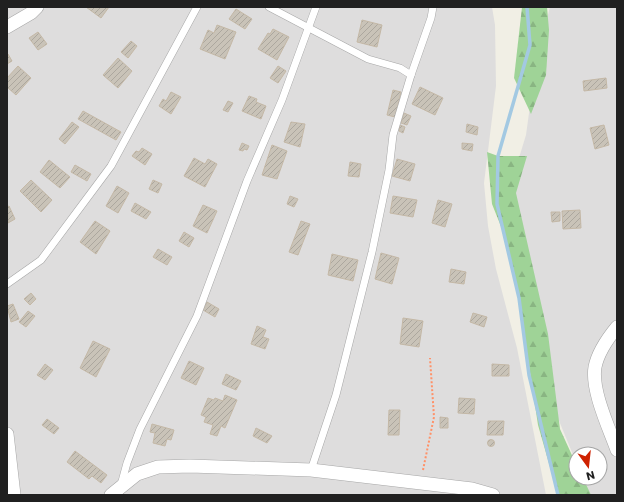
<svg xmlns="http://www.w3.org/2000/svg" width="624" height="502" viewBox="0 0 624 502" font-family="Poppins,sans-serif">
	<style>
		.residential { fill: #dedddd }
		.forest { fill: url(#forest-firs) }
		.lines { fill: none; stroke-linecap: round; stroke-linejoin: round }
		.stream { stroke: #a3c9e2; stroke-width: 3.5 }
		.building { fill: url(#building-hatch); stroke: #c4b8a6 }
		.lane-casing { stroke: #a7a7a7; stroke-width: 8 }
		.street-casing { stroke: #a7a7a7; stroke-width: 14 }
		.path { stroke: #ff9168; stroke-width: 2; stroke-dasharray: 2 2; stroke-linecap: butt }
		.lane { stroke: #fff; stroke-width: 7 }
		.street { stroke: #fff; stroke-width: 13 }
	</style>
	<defs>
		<pattern id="forest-firs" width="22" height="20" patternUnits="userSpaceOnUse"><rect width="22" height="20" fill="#9fd397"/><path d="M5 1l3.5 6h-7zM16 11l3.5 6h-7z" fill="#89b582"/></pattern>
		<pattern id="building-hatch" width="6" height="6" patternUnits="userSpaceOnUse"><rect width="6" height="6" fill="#c9c3b8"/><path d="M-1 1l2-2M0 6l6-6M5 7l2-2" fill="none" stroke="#aca79e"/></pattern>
	</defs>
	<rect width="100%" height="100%" fill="#f1efe5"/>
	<g class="residential">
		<path d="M7,7h485l3,18 1,61 -12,97 4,43 8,43 21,79 29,147h-539z"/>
		<path d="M550,7h67v488h-32l-3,-17h18v-24h-24v8l-28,-68 -34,-168 1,-55 11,-36 10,-73z"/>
	</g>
	<g class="forest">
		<path d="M522,7h25l2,23 -3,45 -15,39 -17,-36z"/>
		<path d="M487,152l11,4h29l-11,37 32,141 12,95 16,35v14h7l8,17h-33l-20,-70 -19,-125 -13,-61 -14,-35z"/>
	</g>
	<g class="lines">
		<path class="stream" d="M527,7l3,38 -32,111 -1,48 22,94 10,77 29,120"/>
	</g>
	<g class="building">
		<path d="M86,7h23l-8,11z"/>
		<path d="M236,9l16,10 -7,10 -16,-10z"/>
		<path d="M362,20l20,5 -5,22 -20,-5z"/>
		<path d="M217,25l19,7 -11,27 -25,-10 8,-19 6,3z"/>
		<path d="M273,29l16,8 -12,23 -19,-11 10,-16 2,1z"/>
		<path d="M38,32l9,12 -9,6 -9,-12z"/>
		<path d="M131,41l6,5 -9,12 -7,-6z"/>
		<path d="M8,54l4,7 -5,3v-9z"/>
		<path d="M118,58l14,13 -14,17 -15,-13z"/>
		<path d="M18,66l13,12 -15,17 -9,-8v-9z"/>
		<path d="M278,66l8,5 -8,12 -8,-5z"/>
		<path d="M606,78l1,10 -23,3 -1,-10z"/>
		<path d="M420,87l23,11 -8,17 -23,-11z"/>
		<path d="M393,90l8,2 -6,25 -8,-2z"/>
		<path d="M171,92l10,5 -10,17 -12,-8 4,-7 3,2z"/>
		<path d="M249,96l8,3 -1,3 10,4 -5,13 -19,-8z"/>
		<path d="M228,101l5,2 -5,9 -5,-2z"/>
		<path d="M83,111l38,21 -5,8 -38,-21z"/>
		<path d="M404,113l7,3 -4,9 -6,-2z"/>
		<path d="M72,122l7,5 -14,17 -6,-5z"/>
		<path d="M291,122l14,2 -5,23 -16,-5z"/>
		<path d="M467,124l11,3 -1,8 -11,-3z"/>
		<path d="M400,125l5,2 -2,6 -4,-2z"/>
		<path d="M604,125l5,20 -14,4 -5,-21z"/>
		<path d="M242,143l7,3 -2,4 -3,-1 -1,2 -4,-1z"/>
		<path d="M462,143l11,1 -1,7 -10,-2z"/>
		<path d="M272,145l15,6 -10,28 -15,-4z"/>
		<path d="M142,148l10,6 -7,11 -13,-9 4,-5 3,1z"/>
		<path d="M194,158l11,6 3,-5 9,5 -12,23 -21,-11z"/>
		<path d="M397,159l18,5 -5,17 -18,-5z"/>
		<path d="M49,160l21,17 -10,11 -20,-16z"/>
		<path d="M350,162l11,2 -2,13 -11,-1z"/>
		<path d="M75,165l16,9 -4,7 -16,-9z"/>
		<path d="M31,180l21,20 -11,12 -21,-21z"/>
		<path d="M153,180l9,4 -4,9 -9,-4z"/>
		<path d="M117,186l12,7 -11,20 -12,-7z"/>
		<path d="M290,196l8,3 -4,8 -7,-3z"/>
		<path d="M393,196l24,4 -4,17 -23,-4z"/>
		<path d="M438,200l14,4 -7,23 -13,-4z"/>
		<path d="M135,203l16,9 -5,7 -15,-8z"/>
		<path d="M203,205l14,6 -10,22 -14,-7z"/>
		<path d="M9,206l6,13 -7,4 -1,-16z"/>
		<path d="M580,210l1,18 -18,1 -1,-18z"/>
		<path d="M551,212h9v9l-8,1z"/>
		<path d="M95,221l15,10 -14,23 -16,-12z"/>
		<path d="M301,221l9,3 -12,31 -9,-3z"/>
		<path d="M184,232l10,6 -5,9 -10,-6z"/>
		<path d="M158,249l14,8 -5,8 -14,-8z"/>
		<path d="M381,253l18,5 -7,26 -17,-5z"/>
		<path d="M332,254l26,6 -5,21 -25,-6z"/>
		<path d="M451,269l15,3 -2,12 -15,-2z"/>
		<path d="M31,293l5,6 -6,6 -6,-6z"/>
		<path d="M207,302l12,7 -4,8 -12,-7z"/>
		<path d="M13,304l6,15 -8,3 -4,-16z"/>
		<path d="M28,311l7,5 -9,11 -7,-5z"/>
		<path d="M473,313l14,4 -3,10 -14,-5z"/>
		<path d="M403,318l20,3 -4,26 -19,-3z"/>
		<path d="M257,326l9,4 -3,7 6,2 -4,10 -14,-5z"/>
		<path d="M93,341l17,8 -14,28 -16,-9z"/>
		<path d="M189,361l15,7 -8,17 -15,-7z"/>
		<path d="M45,364l8,6 -8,10 -8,-5z"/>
		<path d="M492,364l17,1v11h-17z"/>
		<path d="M226,374l15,7 -5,9 -14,-6z"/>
		<path d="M225,395l12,5 -12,28 -4,-2 -4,10 -7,-2 3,-9 -9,-3 2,-5 -5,-2 7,-17 6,2 1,-2 8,3z"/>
		<path d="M459,398l16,1 -1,15 -16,-1z"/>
		<path d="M389,410h11l-1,25h-11z"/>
		<path d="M440,417l8,1v10h-8z"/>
		<path d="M47,419l12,9 -5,6 -12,-9z"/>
		<path d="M488,421h16l-1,14h-16z"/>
		<path d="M152,424l22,6 -3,10 -4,-1 -2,7 -12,-3 2,-10 -5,-1z"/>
		<path d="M256,428l16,8 -5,7 -14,-7z"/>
		<circle cx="491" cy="443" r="3.5"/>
		<path d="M75,451l32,24 -6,8 -9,-7 -3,3 -22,-17z"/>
	</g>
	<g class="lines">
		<g class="lane-casing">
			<g id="lane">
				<path d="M269,7l99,52 32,9 11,7"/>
				<path d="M7,284l34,-24 70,-94 86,-159"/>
				<path d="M311,470l25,-75 36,-143 17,-82 4,-35 18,-60 20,-57 2,-11"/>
				<path d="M121,485l6,-22 13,-34 57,-113 50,-135 35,-81 34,-93"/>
			</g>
		</g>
		<g class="street-casing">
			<g id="street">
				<path d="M7,27l24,-14 6,-6"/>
				<path d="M617,327c-9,11 -19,25 -22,40 -4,23 14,61 22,83"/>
				<path d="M7,434l7,61"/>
				<path d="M111,495l26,-21 21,-7 32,-1 121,4 161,19 21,6"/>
			</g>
		</g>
		<path class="path" d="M423,470l11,-53 -4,-59"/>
		<use href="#lane" class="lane"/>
		<use href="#street" class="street"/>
	</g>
	<rect width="624" height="502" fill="none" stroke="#202020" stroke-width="16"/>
	<g transform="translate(588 466) rotate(165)"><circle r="19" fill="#ffffff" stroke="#a6a6a6"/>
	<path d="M0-3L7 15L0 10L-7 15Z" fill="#cf2200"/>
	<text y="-6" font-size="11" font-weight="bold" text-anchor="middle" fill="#202020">N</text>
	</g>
</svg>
